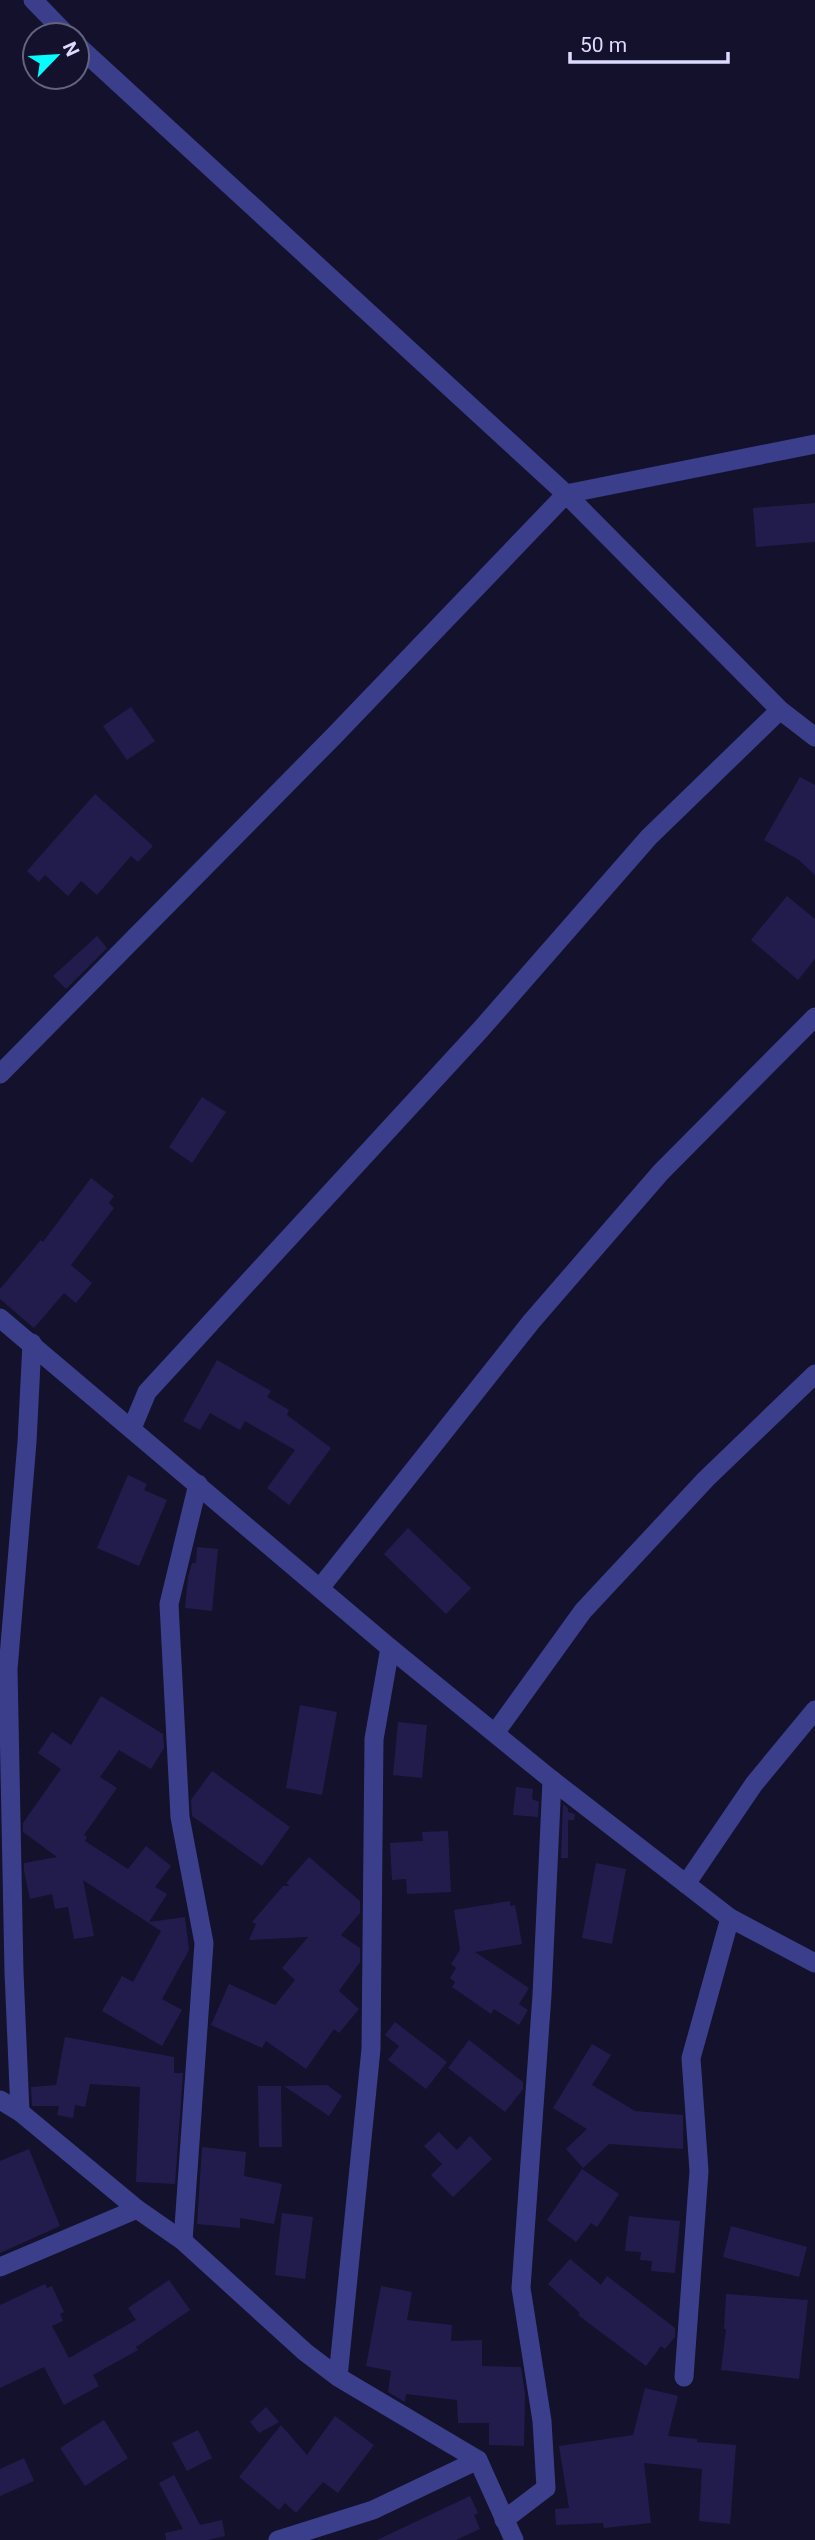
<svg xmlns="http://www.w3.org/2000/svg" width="815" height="2540" viewBox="0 0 815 2540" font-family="Roboto,sans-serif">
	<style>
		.building { fill: #221c4d }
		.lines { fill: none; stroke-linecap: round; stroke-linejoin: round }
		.street { stroke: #3b3f8b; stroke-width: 19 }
	</style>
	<rect width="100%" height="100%" fill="#13112b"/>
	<g class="building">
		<path d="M815,503v39l-59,5 -3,-39z"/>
		<path d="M131,707l24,34 -28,19 -24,-34z"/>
		<path d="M800,777l15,8v90l-16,-15 -35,-20z"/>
		<path d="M95,794l58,52 -15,16 -7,-6 -34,39 -16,-14 -13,15 -23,-21 -6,7 -12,-11z"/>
		<path d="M787,896l28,23v40l-17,21 -47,-40z"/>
		<path d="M97,936l10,12 -41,41 -13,-13z"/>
		<path d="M202,1097l24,15 -34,51 -23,-16z"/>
		<path d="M91,1178l23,18 -5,7 5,5 -43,57 21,18 -16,20 -12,-10 -30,35 -34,-29v-10l41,-49 2,2z"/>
		<path d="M217,1360l54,31 -4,6 22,13 -2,5 44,33 -42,57 -22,-17 28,-38 -50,-29 -5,9 -30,-17 -10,17 -17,-9z"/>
		<path d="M128,1475l19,9 -3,6 23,10 -28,66 -42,-18z"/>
		<path d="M408,1528l63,60 -25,26 -62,-60z"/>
		<path d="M197,1547l21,2 -6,62 -27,-3 3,-31 4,-14h4z"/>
		<path d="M101,1696l62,38 1,14 -13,21 -32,-19 -19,27 17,11 -33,47 3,2 -2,4 43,28 18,-23 25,20 -16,21 12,7 -18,28 36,-5 4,33 -27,49 20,11 -20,36 -60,-35 20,-35 11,6 28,-51 -78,-51 11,56 -20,3 -6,-32 -13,2 -3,-15 -22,5 -6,-28v-8l33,-6 -34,-25v-9l38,-54 -23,-16 14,-21 19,13z"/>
		<path d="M300,1705l37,7 -15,83 -36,-7z"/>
		<path d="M398,1722l29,3 -5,53 -29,-3z"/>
		<path d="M212,1771l78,56 -28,39 -70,-50 -1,-16z"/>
		<path d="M516,1787l17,2 -1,10 7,3 -1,15 -25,-2z"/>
		<path d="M563,1804l5,4v4l7,2 -1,6h-6v38h-7z"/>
		<path d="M448,1831l3,61 -44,2 -1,-15 -14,1 -2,-37 33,-2 -1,-9z"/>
		<path d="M309,1857l51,44v12l-19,22 19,13v14l-21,29 20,18 -20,24 -5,-4 -28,40 -40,-28 -4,7 -51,-23 18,-41 46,21 20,-25 -13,-12 26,-31 -59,3 7,-16 -4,-2 31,-36h7l-4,-3z"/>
		<path d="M596,1863l30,6 -14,75 -30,-6z"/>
		<path d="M510,1901v5l5,-1 7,39 -47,8 54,36 -10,16 9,6 -9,15 -25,-16 -3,5 -39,-27 3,-5 -5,-4 6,-10 -5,-4 9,-14 -6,-40z"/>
		<path d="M395,2022l52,40 -21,27 -38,-29 11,-14 -14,-11z"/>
		<path d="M65,2037l109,20v16h9l-8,111 -39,-2 4,-95 -50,-3 -5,23 -10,-2 -2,13 -16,-3 2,-9h-27l-1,-19 25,-2z"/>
		<path d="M469,2040l54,42v7l-18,23 -57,-44z"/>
		<path d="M592,2044l19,11 -19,30 43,26 48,4v34l-74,-5 -26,24 -17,-19 21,-20 -34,-21z"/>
		<path d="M327,2085l15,11 -13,20 -45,-30z"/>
		<path d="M258,2086h23l1,61h-23z"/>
		<path d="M439,2132l18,18 13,-14 22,23 -39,38 -22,-22 11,-11 -18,-18z"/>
		<path d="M202,2147l44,5 -2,24 38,8 -8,40 -34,-6v10l-43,-4z"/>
		<path d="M29,2149l31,77 -60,27v-92z"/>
		<path d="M582,2169l37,25 -22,33 -6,-4 -15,19 -29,-22z"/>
		<path d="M282,2213l31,4 -8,62 -30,-4z"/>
		<path d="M629,2216l51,5 -5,52 -24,-2 1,-10 -12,-1 1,-8 -16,-1z"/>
		<path d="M731,2226l76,21 -8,30 -76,-20z"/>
		<path d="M570,2259l31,26 6,-9 68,52v9l-10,12 -4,-3 -15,20 -68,-51 2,-2 -32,-29z"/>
		<path d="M169,2280l21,30 -54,37 2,3 -45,25 6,11 -35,19 -20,-38 -44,21v-83l45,-21 2,4 5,-2 12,26 -4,2 3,7 -11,5 17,32 67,-38 -8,-12z"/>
		<path d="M381,2286l31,6 -5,28 45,5 -1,16 31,-1v26l39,1 4,27 -1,52 -35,-1v-22h-31l-1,-23 -51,-6 -1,8 -17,-10 3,-21 -25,-5z"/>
		<path d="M726,2294l82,6 -9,79 -78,-9 5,-41h-2z"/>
		<path d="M645,2388l33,8 -10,40 29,3v3l39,3 -6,79 -31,-3 3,-52 -58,-6 7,60 -47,5 -1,-5 -47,2 -1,-16 14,-1 -10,-62 74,-11z"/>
		<path d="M266,2407l13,15 -20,11 -9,-11z"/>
		<path d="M335,2416l39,29 -36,48 -15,-11 -27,31 -11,-10 -6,7 -40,-33 42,-52 26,30z"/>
		<path d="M104,2420l24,38 -43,28 -25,-38z"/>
		<path d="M198,2430l14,28 -25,13 -15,-28z"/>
		<path d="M24,2458l10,23 -34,15v-27z"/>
		<path d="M174,2475l26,50 22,-5 3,16 -17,4h-42l-1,-7 18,-4 -24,-46z"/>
		<path d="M470,2496l8,17 -4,2 6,14 -24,11h-79z"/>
	</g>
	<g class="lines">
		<g class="street">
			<path d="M33,0l34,35"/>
			<path d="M77,45l489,449 214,216 35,27"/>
			<path d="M0,1074l333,-337 233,-243 249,-50"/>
			<path d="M0,1318l390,330 162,132 178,138 85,45"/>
			<path d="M132,1428l15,-36 335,-364 167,-191 131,-127"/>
			<path d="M320,1588l211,-266 130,-150 154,-155"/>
			<path d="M495,1733l88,-122 123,-132 109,-105"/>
			<path d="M686,1884l68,-100 61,-74"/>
			<path d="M0,2100l20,12 117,97 46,32 122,111 33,25 140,83 36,80"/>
			<path d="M20,2112l-6,-140 -6,-303 19,-227 5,-99"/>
			<path d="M183,2241l21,-298 -24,-126 -11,-213 29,-120"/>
			<path d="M0,2267l137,-58"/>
			<path d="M338,2377l33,-328 3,-310 16,-91"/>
			<path d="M684,2377l15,-206 -8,-113 39,-140"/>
			<path d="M504,2520l42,-32 -4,-67 -21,-133 21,-293 10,-215"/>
			<path d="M278,2540l95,-30 105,-50"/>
		</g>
	</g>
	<g transform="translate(56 56) rotate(65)"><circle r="33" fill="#13112b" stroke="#636280" stroke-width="2"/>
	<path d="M0-5L12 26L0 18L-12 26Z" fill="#07fcff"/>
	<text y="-10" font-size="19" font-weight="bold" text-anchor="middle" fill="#dcdbff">N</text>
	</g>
	<path d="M570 52v10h158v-10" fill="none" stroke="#dcdbff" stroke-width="3.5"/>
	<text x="580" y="52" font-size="21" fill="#dcdbff" stroke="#13112b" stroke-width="5" paint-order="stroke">50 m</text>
</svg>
